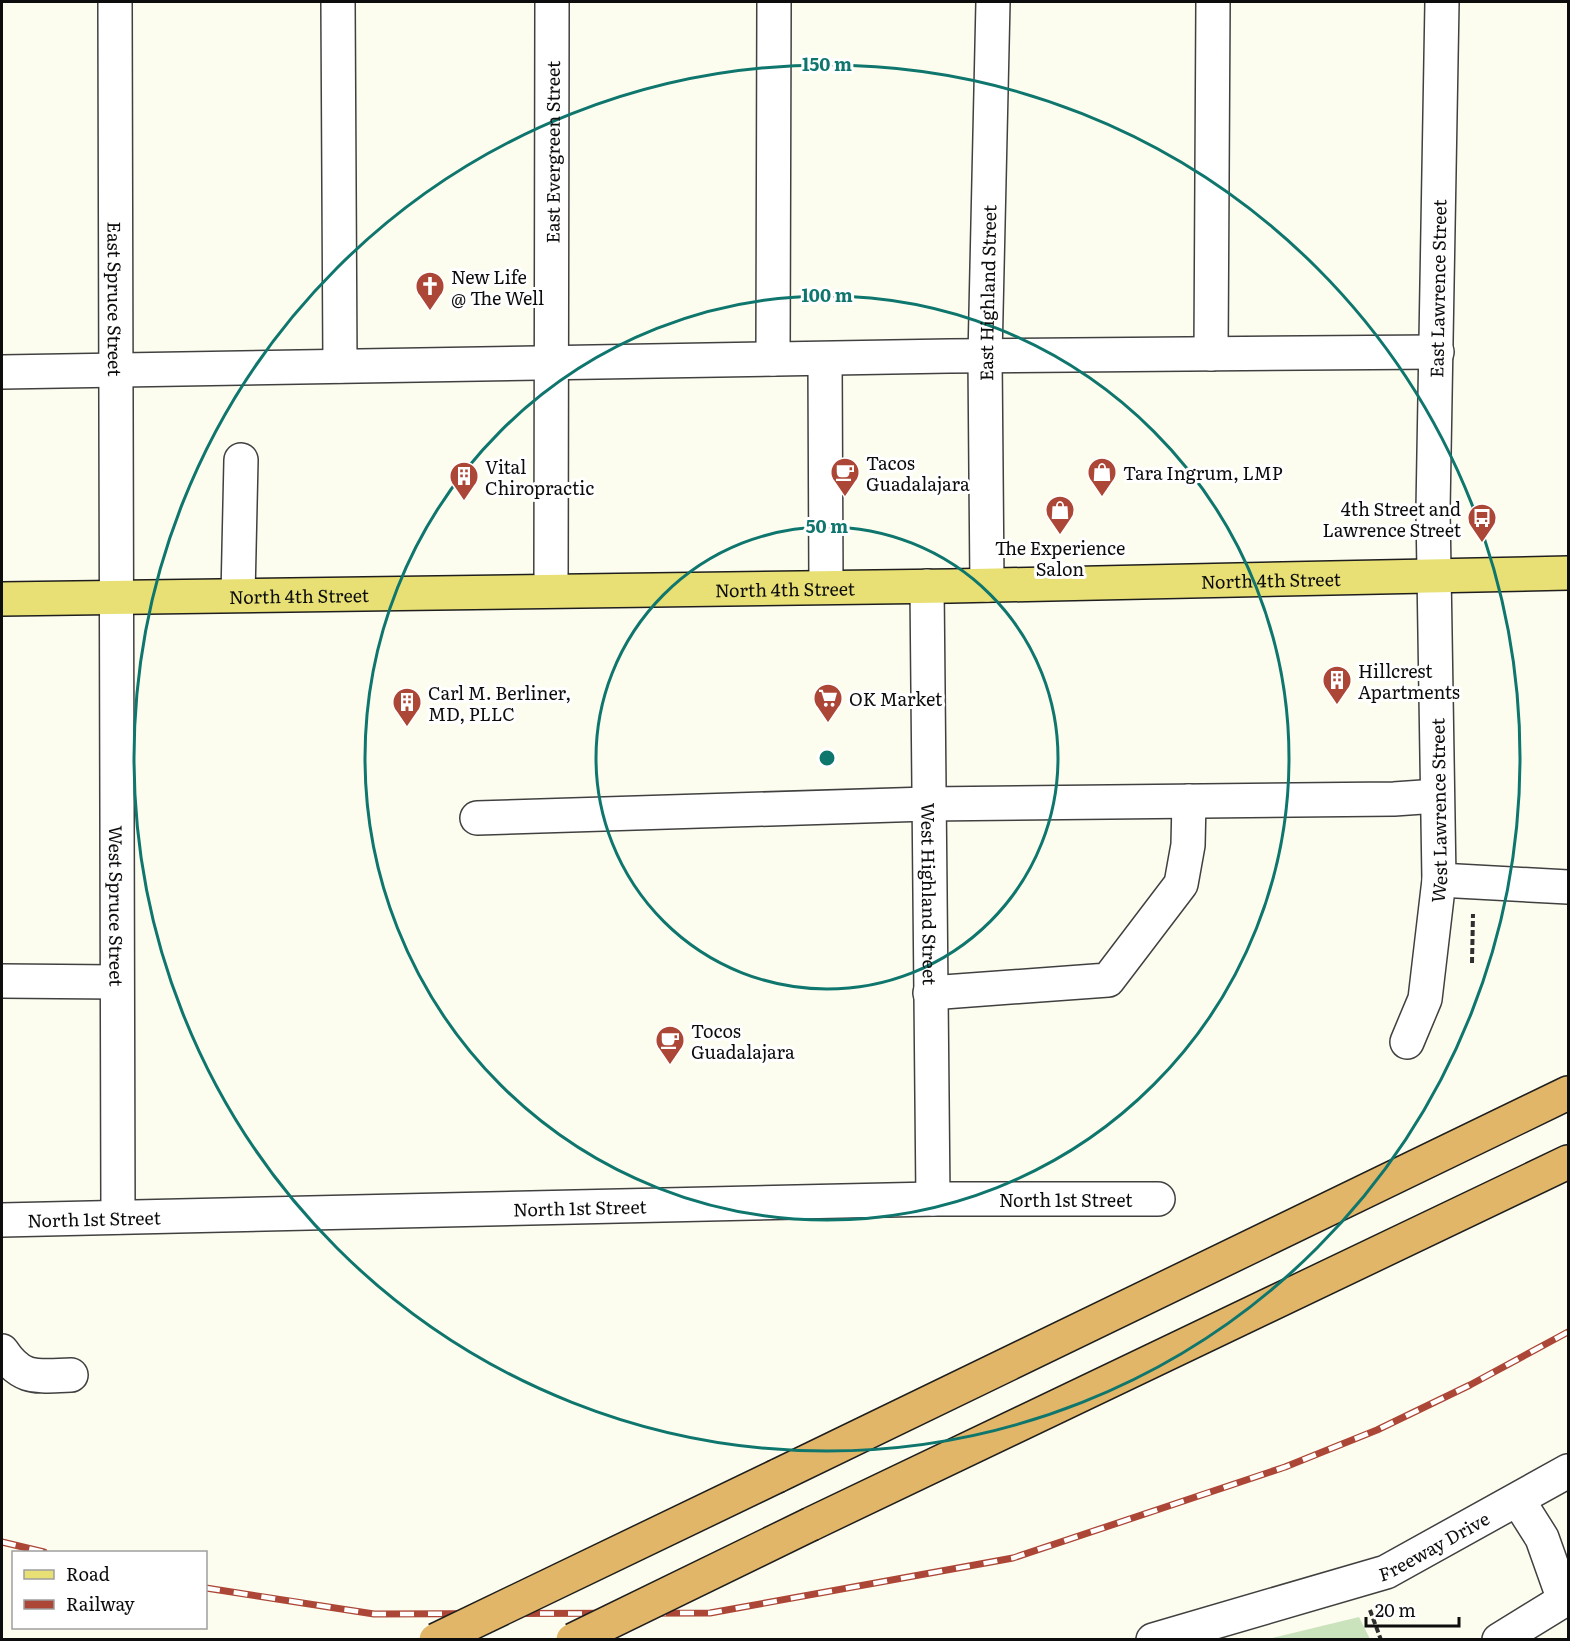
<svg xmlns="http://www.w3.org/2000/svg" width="1570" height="1641" viewBox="0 0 1570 1641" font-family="Literata,serif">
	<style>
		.green { fill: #cae3bd }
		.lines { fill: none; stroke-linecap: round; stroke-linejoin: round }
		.minor-casing { stroke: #404040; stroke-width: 36 }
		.major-casing { stroke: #1e1e1e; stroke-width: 36 }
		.highway-casing { stroke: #1e1e1e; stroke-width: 36 }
		.path { stroke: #2f2f2f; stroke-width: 4; stroke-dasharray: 6 3; stroke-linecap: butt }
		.minor { stroke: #fff; stroke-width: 33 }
		.major { stroke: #e8e074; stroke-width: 33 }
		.highway { stroke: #e2b668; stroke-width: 33 }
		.rail-casing { stroke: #ac4636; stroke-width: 7 }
		.rail { stroke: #fff; stroke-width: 4.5; stroke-dasharray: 14; stroke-linecap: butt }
		.highway-bridge-casing { stroke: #1e1e1e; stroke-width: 36; stroke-linecap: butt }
		.highway-bridge { stroke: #e2b668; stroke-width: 33 }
		.ring { fill: none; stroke: #0f766e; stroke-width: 3 }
		.labels { text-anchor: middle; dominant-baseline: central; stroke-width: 6; stroke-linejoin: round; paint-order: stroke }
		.street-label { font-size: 18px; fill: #0d0d0d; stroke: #fff }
		.poi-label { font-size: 18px; fill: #0d0d0d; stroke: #fff; text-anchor: start }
		.centre { fill: #0f766e; stroke: #fff; stroke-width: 3 }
		.ring-label { font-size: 18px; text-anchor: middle; font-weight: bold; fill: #0f766e; stroke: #fff; stroke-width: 6; stroke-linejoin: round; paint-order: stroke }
	</style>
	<rect width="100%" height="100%" fill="#fdfdef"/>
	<path class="green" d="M1359,1617l11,22h-102z"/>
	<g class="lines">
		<g class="minor-casing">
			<g id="minor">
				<path id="s1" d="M115,2l3,1215"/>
				<path d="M338,2l2,364"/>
				<path d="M1211,354l2,-352"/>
				<path d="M773,359l1,-357"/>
				<path d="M825,359l1,228"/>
				<path d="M2,372l947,-16 488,-4"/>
				<path id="s2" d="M987,585l-2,-228 8,-355"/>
				<path id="s3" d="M927,586l6,613"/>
				<path id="s4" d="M551,590l1,-588"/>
				<path d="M238,595l3,-135"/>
				<path d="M477,818l450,-14 467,-5 43,-3"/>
				<path d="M1439,880l129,7"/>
				<path d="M2,981l114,1"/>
				<path d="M930,993l178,-13 73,-96 7,-39 1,-44"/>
				<path id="s5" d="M1407,1042l18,-43 14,-119 -6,-370 9,-508"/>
				<path id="s6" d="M2,1220l931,-21h225"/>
				<path d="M2,1351c20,30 35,25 69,24"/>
				<path id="s7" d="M1153,1640l233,-68 182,-101"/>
				<path d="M1499,1640l65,-40 -22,-62 -24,-38"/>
			</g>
		</g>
		<g class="major-casing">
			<g id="major">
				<path id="s8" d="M2,599l949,-13 617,-13"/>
			</g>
		</g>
		<g class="highway-casing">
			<g id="highway">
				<path d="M777,1476l791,-383"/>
				<path d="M811,1524l757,-362"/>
			</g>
		</g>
		<g class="path">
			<path d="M1472,963l1,-49"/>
			<path d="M1370,1610l11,30"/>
		</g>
		<use href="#minor" class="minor"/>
		<use href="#major" class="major"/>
		<use href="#highway" class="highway"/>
		<g class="rail-casing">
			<g id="rail">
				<path d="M2,1542l42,10"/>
				<path d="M206,1588l168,26 336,-1 303,-55 272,-91 92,-37 93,-45 98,-53"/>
			</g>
		</g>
		<use href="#rail" class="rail"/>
		<g class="highway-bridge-casing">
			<g id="highway-bridge">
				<path d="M436,1640l341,-164"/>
				<path d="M573,1640l238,-116"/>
			</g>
		</g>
		<use href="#highway-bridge" class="highway-bridge"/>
	</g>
	<g class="ring">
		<circle cx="827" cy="758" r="231"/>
		<circle cx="827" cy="758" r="462"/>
		<circle cx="827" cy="758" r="693"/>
	</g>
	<defs>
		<g id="church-pin" transform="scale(1.5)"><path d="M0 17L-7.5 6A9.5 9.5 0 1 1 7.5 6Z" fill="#ac4636" stroke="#fff"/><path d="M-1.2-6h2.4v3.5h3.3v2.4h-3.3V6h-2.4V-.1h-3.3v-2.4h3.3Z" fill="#fff"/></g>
		<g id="cafe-pin" transform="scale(1.5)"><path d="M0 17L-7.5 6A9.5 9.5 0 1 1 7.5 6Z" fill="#ac4636" stroke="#fff"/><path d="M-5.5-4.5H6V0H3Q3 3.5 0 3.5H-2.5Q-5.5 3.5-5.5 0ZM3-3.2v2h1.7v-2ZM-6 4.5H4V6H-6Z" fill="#fff"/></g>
		<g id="shop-pin" transform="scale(1.5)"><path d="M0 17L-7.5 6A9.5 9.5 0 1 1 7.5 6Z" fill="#ac4636" stroke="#fff"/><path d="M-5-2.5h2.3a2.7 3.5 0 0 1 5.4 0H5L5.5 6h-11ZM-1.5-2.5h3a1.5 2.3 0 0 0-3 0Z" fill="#fff"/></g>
		<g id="building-pin" transform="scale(1.5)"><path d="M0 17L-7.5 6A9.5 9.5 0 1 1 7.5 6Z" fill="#ac4636" stroke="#fff"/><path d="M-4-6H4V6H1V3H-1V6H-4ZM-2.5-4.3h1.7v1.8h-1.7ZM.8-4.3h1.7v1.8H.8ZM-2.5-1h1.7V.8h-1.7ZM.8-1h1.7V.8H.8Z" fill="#fff"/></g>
		<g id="bus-pin" transform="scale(1.5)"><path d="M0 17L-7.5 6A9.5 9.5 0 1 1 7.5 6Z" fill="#ac4636" stroke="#fff"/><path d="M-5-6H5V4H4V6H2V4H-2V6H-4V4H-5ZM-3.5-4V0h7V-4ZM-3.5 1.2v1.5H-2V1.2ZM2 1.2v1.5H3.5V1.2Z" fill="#fff"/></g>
		<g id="supermarket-pin" transform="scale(1.5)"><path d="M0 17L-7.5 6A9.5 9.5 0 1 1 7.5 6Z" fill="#ac4636" stroke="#fff"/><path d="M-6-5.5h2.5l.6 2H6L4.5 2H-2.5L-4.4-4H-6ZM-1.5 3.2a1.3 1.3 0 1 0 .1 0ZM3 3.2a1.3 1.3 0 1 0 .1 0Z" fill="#fff"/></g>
	</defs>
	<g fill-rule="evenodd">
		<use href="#church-pin" x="430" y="286"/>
		<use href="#cafe-pin" x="845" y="472"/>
		<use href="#shop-pin" x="1102" y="472"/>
		<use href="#building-pin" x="464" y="476"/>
		<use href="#shop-pin" x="1060" y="510"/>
		<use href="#bus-pin" x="1482" y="518"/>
		<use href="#building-pin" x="1337" y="680"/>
		<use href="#supermarket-pin" x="828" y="698"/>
		<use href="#building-pin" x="407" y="702"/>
		<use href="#cafe-pin" x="670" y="1040"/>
	</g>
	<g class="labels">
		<g class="street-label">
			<text stroke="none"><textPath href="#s4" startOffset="438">East Evergreen Street</textPath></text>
			<text stroke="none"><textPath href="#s5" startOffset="758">East Lawrence Street</textPath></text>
			<text stroke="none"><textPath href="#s2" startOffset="292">East Highland Street</textPath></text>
			<text stroke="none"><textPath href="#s1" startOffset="297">East Spruce Street</textPath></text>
			<text stroke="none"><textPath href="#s8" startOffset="1269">North 4th Street</textPath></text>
			<text stroke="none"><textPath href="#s8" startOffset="783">North 4th Street</textPath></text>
			<text stroke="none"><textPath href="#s8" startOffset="297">North 4th Street</textPath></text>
			<text stroke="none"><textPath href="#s5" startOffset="236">West Lawrence Street</textPath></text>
			<text stroke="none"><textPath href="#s3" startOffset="308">West Highland Street</textPath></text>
			<text stroke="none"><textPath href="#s1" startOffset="904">West Spruce Street</textPath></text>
			<text stroke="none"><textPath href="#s6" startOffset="1064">North 1st Street</textPath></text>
			<text stroke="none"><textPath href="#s6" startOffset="578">North 1st Street</textPath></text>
			<text stroke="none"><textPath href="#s6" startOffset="92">North 1st Street</textPath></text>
			<text stroke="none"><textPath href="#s7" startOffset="297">Freeway Drive</textPath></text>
		</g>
		<g class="poi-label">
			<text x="451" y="276">New Life<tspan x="451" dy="21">@ The Well</tspan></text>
			<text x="866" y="462">Tacos<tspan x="866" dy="21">Guadalajara</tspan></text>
			<text x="485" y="466">Vital<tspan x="485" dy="21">Chiropractic</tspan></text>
			<text x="1123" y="472">Tara Ingrum, LMP</text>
			<text x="1461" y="508" text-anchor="end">4th Street and<tspan x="1461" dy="21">Lawrence Street</tspan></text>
			<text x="1060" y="547" text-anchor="middle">The Experience<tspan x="1060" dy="21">Salon</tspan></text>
			<text x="1358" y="670">Hillcrest<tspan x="1358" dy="21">Apartments</tspan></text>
			<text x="428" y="692">Carl M. Berliner,<tspan x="428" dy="21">MD, PLLC</tspan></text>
			<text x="849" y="698">OK Market</text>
			<text x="691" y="1030">Tocos<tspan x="691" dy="21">Guadalajara</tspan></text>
		</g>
	</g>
	<circle cx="827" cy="758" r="9" class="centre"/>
	<g class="ring-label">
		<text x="827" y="71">150 m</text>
		<text x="827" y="302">100 m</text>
		<text x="827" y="533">50 m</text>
	</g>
	<rect width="1570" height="1641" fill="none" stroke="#0d0d0d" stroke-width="6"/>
	<rect x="12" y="1551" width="195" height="78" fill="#ffffff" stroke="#9e9e9e" stroke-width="1.5"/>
	<rect x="24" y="1570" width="30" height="9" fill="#e8e074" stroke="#9e9e9e" stroke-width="1.5"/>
	<text x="66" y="1581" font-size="18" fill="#0d0d0d">Road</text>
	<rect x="24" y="1600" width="30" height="9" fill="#ac4636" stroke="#9e9e9e" stroke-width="1.5"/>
	<text x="66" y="1611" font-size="18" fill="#0d0d0d">Railway</text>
	<path d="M1366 1617v9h93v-9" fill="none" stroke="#0d0d0d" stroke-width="3"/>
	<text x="1375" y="1617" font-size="18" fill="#0d0d0d" stroke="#ffffff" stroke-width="4.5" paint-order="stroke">20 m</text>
</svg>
